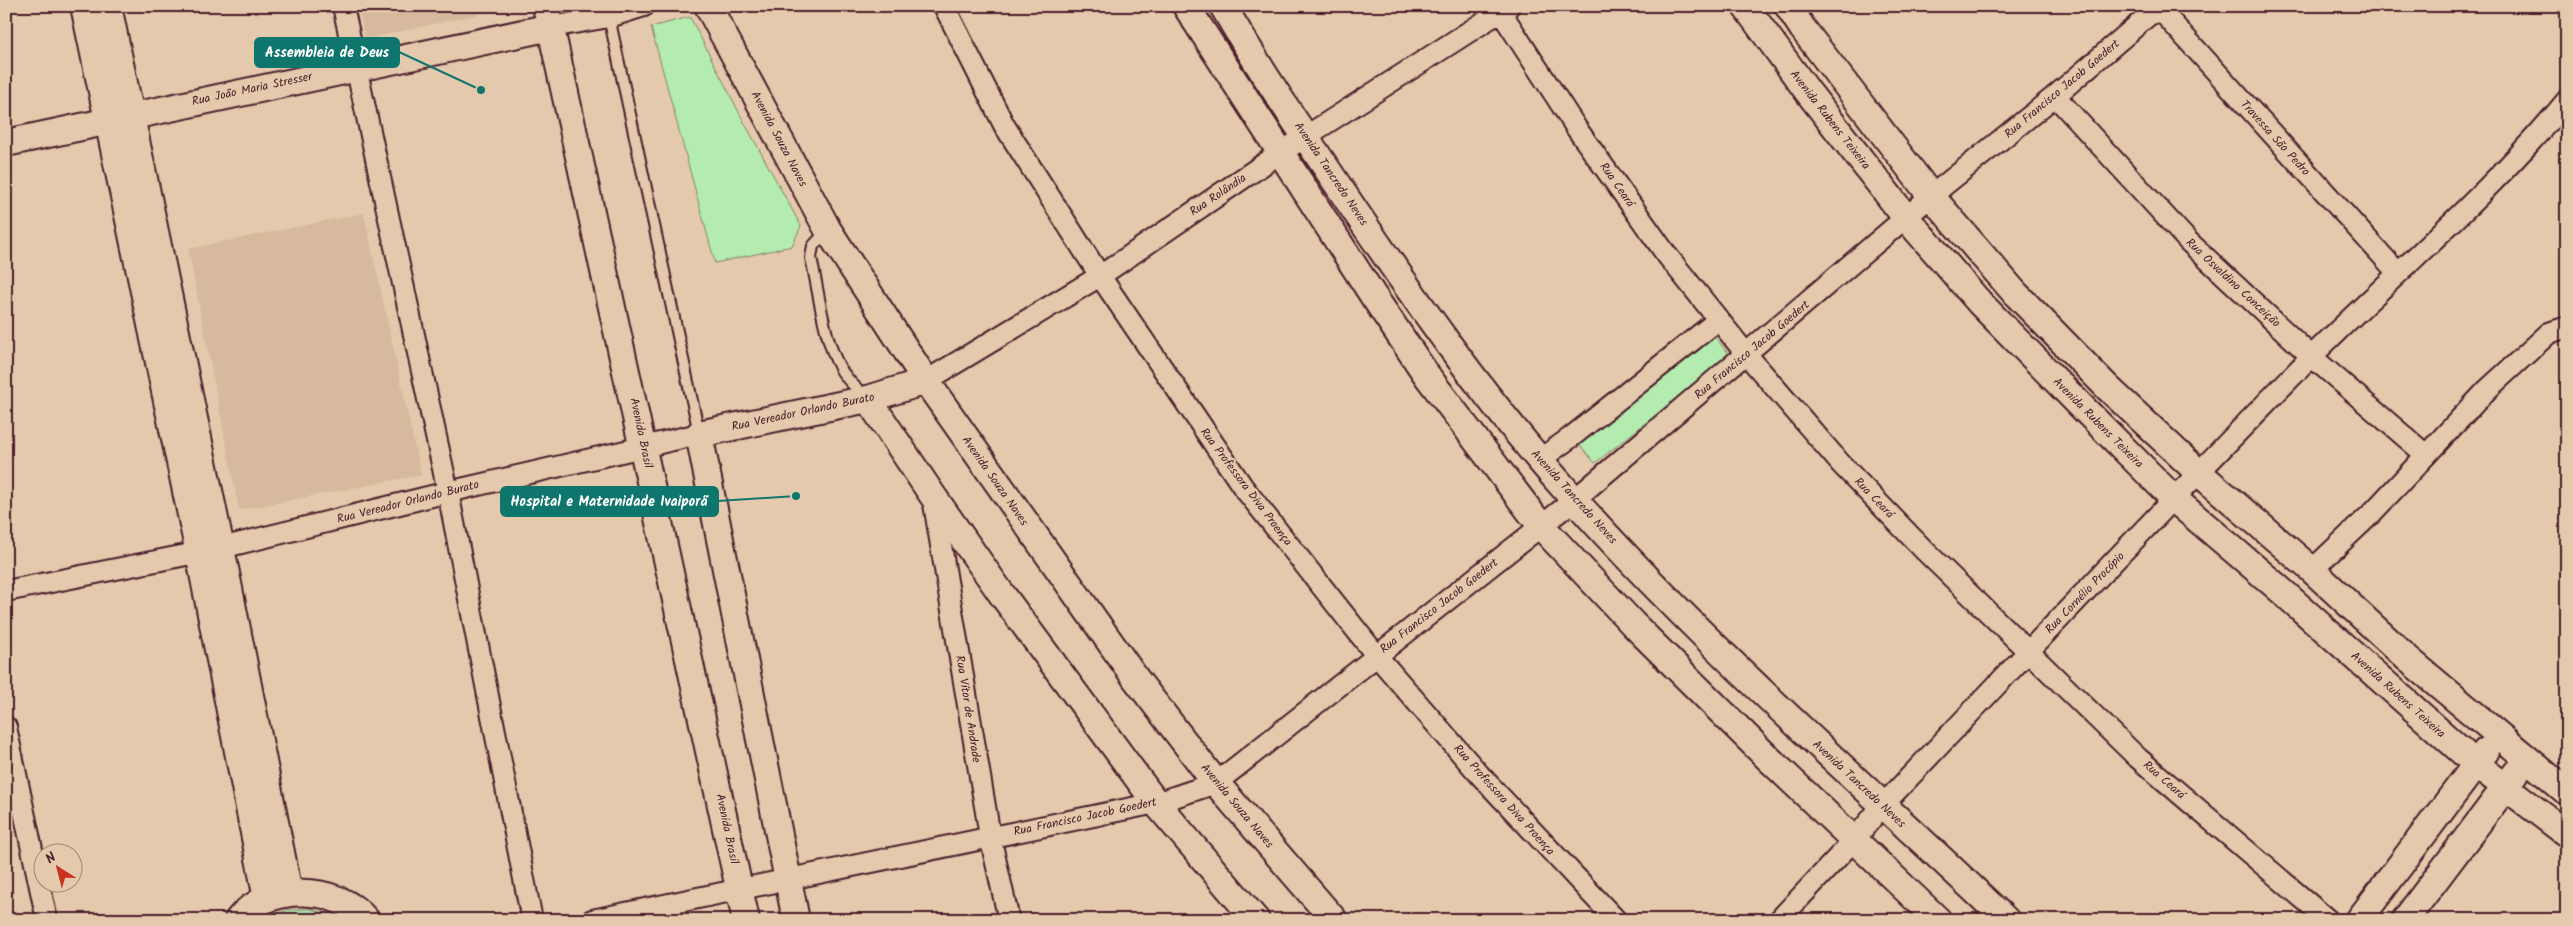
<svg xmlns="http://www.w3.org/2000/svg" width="2573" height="926" viewBox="0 0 2573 926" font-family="Kalam,sans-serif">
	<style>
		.built { fill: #d7ba9d }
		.green { fill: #b4ebae; stroke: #7f856c }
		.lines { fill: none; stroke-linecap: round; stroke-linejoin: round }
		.service-casing { stroke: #4a1f2b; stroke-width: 14 }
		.minor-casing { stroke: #4a1f2b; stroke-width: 24 }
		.tertiary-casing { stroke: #4a1f2b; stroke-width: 30 }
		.service { stroke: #e4c9ac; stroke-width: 10 }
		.minor { stroke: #e4c9ac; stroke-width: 20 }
		.tertiary { stroke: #e4c9ac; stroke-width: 26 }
		.labels { text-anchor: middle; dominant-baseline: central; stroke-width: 4.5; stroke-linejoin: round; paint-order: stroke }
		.street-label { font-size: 12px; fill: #4a1f2b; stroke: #e4c9ac }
		.leader { fill: none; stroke: #0f766e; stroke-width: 2 }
		.callout-dot { fill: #0f766e; stroke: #e4c9ac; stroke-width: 2 }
		.callout { fill: #0f766e; stroke: #0f766e; stroke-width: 2 }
		.callout-label { font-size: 14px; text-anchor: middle; font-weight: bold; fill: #fff }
	</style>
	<rect width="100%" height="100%" fill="#e4c9ac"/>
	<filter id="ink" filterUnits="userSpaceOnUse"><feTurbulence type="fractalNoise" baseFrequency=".02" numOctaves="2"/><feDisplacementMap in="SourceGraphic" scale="10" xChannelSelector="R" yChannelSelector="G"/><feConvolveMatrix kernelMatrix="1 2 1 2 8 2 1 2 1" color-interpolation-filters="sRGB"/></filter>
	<g filter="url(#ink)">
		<g class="built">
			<path d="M358,6h158l-151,33z"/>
			<path d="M364,213l57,262 -182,35 -51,-261z"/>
		</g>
		<g class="green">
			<path d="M690,17l54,105 57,104 -9,20 -77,17 -64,-236z"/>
			<path d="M1715,337l15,19 -135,107 -16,-19z"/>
			<path d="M310,909l22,6 8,5h-77l24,-10z"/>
		</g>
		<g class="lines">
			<g class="service-casing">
				<g id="service">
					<path d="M609,17l90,416"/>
					<path d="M827,231l-14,15 -2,12c8,34 12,79 29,110 6,11 16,20 26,29"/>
				</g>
			</g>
			<g class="minor-casing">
				<g id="minor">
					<path d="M343,6l105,486 84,428"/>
					<path d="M944,6l60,119 96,151 143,211 133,168 103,119 137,146"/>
					<path d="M1497,6l80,123 89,125 81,101 94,109 83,86 214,208 190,162"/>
					<path d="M551,27l58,-10 35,-11"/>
					<path d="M2055,96l133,145 124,116 114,98"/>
					<path d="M926,381l174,-105 180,-123 229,-147"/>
					<path d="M1539,460l31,-22 148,-118"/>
					<path d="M933,498l57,338 19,84"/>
					<path d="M2312,570l59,-56 116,-124 62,-57 18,-6"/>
					<path d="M6,591l215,-43 227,-56 251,-58"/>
					<path d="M6,727l41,193"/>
					<path d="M592,920l564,-117 60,-20 358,-283 357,-304 124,-100 94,-81 7,-3 9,3 232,257"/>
					<path d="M1779,920l74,-79 29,-35c142,-149 282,-300 427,-447 86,-86 181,-165 258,-259"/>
				</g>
			</g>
			<g class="tertiary-casing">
				<g id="tertiary">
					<path d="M84,6l115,547 68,346"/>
					<path d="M108,6l113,542 68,345"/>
					<path d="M546,6l200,914"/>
					<path d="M708,6l120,224 98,151 210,298 80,104 118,137"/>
					<path d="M1186,6l188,291 54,80 113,149 92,98 135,134 170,162"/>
					<path d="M1223,6c36,63 78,124 118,184 71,106 145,211 230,306 135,152 288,284 435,424"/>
					<path d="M1745,6l63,86 99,127 73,84 104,106 90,90 102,87 201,179 90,69"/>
					<path d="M1788,6l15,23 128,167 84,97 93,95 90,84 114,98 96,89 159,133"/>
					<path d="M6,143l545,-116"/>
					<path d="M868,399l65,97 68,97 155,210 100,117"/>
					<path d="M238,920c29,-37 99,-36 128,0"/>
					<path d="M796,920l-97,-486 169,-35 58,-18"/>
					<path d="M2359,920l127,-169"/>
					<path d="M2405,920l111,-147"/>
				</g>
			</g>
			<use href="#service" class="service"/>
			<use href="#minor" class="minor"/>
			<use href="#tertiary" class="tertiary"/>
		</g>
	</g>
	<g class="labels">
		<g class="street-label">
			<text transform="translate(252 89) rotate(-12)">Rua João Maria Stresser</text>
			<text transform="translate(2062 89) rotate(-40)">Rua Francisco Jacob Goedert</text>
			<text transform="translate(1830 120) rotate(52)">Avenida Rubens Teixeira</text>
			<text transform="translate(2275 138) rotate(48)">Travessa São Pedro</text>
			<text transform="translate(779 139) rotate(62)">Avenida Souza Naves</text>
			<text transform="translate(1331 174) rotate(56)">Avenida Tancredo Neves</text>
			<text transform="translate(1617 185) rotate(55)">Rua Ceará</text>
			<text transform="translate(1218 195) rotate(-34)">Rua Rolândia</text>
			<text transform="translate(2233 283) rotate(43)">Rua Osvaldino Conceição</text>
			<text transform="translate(1752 350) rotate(-40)">Rua Francisco Jacob Goedert</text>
			<text transform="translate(803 412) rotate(-12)">Rua Vereador Orlando Burato</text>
			<text transform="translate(2098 423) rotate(45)">Avenida Rubens Teixeira</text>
			<text transform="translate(641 433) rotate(78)">Avenida Brasil</text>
			<text transform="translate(995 481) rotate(55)">Avenida Souza Naves</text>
			<text transform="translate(1246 487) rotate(53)">Rua Professora Diva Proença</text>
			<text transform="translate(1574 497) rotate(48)">Avenida Tancredo Neves</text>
			<text transform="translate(1874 498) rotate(46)">Rua Ceará</text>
			<text transform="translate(408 502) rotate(-14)">Rua Vereador Orlando Burato</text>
			<text transform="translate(2085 593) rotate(-46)">Rua Cornélio Procópio</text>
			<text transform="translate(1439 606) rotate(-38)">Rua Francisco Jacob Goedert</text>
			<text transform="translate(2398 695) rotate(42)">Avenida Rubens Teixeira</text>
			<text transform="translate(968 709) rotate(81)">Rua Vítor de Andrade</text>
			<text transform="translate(2164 780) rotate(41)">Rua Ceará</text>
			<text transform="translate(1859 784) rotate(43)">Avenida Tancredo Neves</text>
			<text transform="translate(1504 800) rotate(48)">Rua Professora Diva Proença</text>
			<text transform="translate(1237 806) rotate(50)">Avenida Souza Naves</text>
			<text transform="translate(1085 817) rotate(-12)">Rua Francisco Jacob Goedert</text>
			<text transform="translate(727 829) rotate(78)">Avenida Brasil</text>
		</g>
	</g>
	<path class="leader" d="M481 90L399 52M796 496L718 501"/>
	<g class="callout-dot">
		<circle cx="481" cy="90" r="5"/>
		<circle cx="796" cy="496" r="5"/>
	</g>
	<g class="callout">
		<rect x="255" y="38" width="144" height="29" rx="5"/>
		<rect x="501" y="487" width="217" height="29" rx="5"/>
	</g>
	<g class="callout-label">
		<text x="327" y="57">Assembleia de Deus</text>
		<text x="609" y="506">Hospital e Maternidade Ivaiporã</text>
	</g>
	<rect width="2573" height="926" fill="none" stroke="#e4c9ac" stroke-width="25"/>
	<rect x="12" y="12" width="2548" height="901" fill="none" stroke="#4a1f2b" stroke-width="2" filter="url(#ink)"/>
	<g transform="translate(58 868) rotate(324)"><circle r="24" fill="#e4c9ac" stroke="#a68578"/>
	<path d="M0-4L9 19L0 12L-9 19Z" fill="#c8321e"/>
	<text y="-8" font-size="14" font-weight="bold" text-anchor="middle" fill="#4a1f2b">N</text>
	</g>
</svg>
